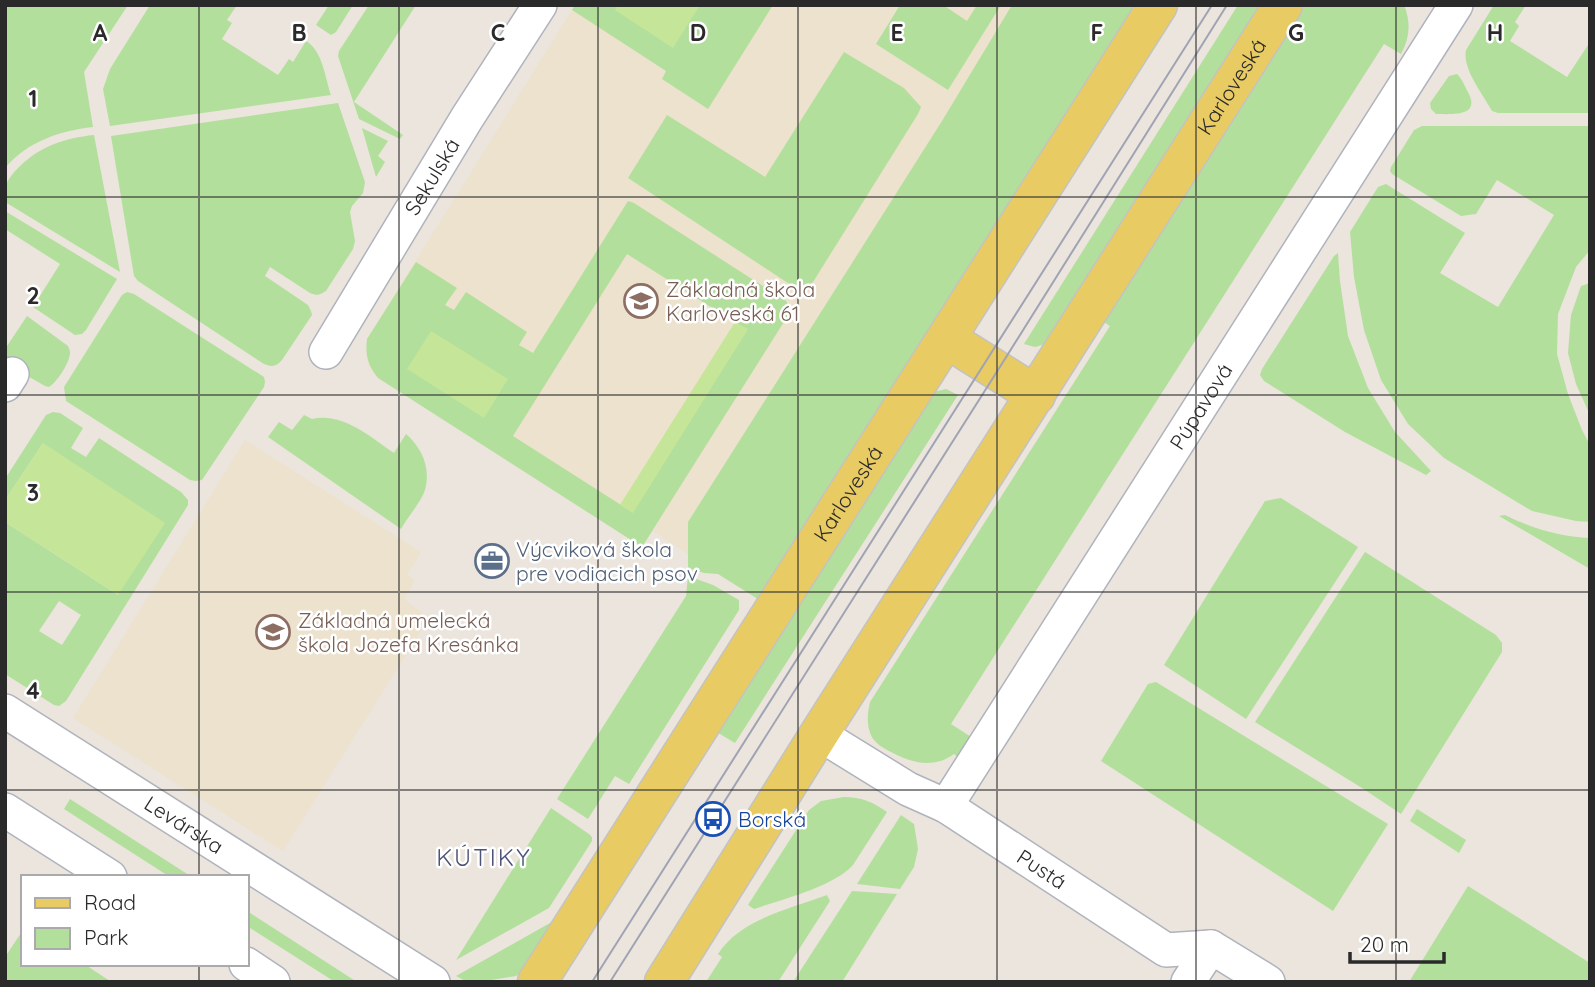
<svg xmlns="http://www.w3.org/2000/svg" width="1595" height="987" viewBox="0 0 1595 987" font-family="Quicksand,sans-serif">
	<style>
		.education { fill: #ece2cd }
		.green { fill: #b3df9c; fill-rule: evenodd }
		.pitch { fill: #c5e698 }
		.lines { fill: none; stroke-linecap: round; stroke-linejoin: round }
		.minor-casing { stroke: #b0b3bd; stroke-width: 36 }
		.major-casing { stroke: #c3c3c3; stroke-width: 41 }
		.minor { stroke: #fff; stroke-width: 33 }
		.major { stroke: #e9cb64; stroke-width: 38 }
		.tram { stroke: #a0a3b3; stroke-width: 2 }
		.grid { fill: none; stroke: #2a2a2a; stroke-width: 2; stroke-opacity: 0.55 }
		.labels { text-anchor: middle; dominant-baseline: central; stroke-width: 5; stroke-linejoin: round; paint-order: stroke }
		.street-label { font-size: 21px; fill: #2a2a2a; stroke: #fff }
		.education-label { font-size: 21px; fill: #785e54; stroke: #fff; text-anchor: start }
		.service-label { font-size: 21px; fill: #4e5e75; stroke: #fff; text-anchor: start }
		.transit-label { font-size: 21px; fill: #164399; stroke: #fff; text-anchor: start }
		.quarter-label { font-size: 24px; letter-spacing: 2px; fill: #4d5478; stroke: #fff }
		.grid-label { font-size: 23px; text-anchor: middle; font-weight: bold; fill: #2a2a2a; stroke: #fff; stroke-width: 5; stroke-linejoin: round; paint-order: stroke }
	</style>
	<rect width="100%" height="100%" fill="#ebe5dd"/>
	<g class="education">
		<path d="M575,5h482l-339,569 -65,-43 -11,16 -264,-169 -9,-11 -2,-9v-19z"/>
		<path d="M245,440l176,112 -14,23 8,5 -11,19 25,19 -146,233 -210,-133z"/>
	</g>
	<g class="green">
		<path d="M5,5h123l-44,67 9,55c-33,4 -65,14 -88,41z"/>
		<path d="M150,5h87l-10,15 5,3 -10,16 56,36 11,-16 4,3 13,-21c17,10 19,37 25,54l-221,31 -7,-37 7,-20z"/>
		<path d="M329,5h24l-17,27 -5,3 -15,-10z"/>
		<path d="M369,5h47l-62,97 49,33 -3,4 -41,-20 -21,-63 1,-5z"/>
		<path d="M575,5h198l-65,104 -46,-30 4,-8 -94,-61z"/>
		<path d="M900,5h43l24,16 10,-16h24l-53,85 -72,-46z"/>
		<path d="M1012,5h125l-376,596 -43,-27 -14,-1 -16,-5v-46l254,-401z"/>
		<path d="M1238,5h24l-216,339 -11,3 -11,-3z"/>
		<path d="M1301,5h103c7,17 6,33 -3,49l-17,-10 -433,680 28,18 -18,18 -7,-6c-22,16 -45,8 -67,-4 -5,-3 -10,-6 -13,-10 -8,-11 -7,-25 -4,-38l240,-376 -8,-5z"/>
		<path d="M1494,5h32l-11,17 4,4 -9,15 57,36 23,-35v71h-92l-6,-2c-9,-17 -30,-42 -26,-61z"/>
		<path d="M844,52l60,36 17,19 -3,7 -105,168c-8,5 -13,5 -22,3l-163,-107 39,-63 98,62z"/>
		<path d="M1457,74c6,6 8,13 12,20 11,23 -18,20 -33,20l-5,-5 -1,-6 19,-27z"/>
		<path d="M338,103l27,79 -2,11 -11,13 -2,6 5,29 -2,8 -27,42c-6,4 -9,5 -16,2l-40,-26 -5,9 43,29 3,6 1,4 -30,45c-6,7 -10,7 -18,4l-126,-83 -4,-5 -23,-140z"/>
		<path d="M1422,126h168v124l-14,17 -18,47 -1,40 11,40 14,36 8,15v77l-14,-1 -44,-10 -88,-53 -36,-34 -27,-44 -17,-50 -10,-53 -4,-45 28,-45 8,-3 79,49 -25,40 58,34 56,-92 -57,-35 -21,34 -15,2 -69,-42 -2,-3 1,-4 23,-37z"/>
		<path d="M362,128l26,13 -10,15 7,6 -9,15z"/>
		<path d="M94,135l26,137 -115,-70c0,-5 -1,-13 1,-17 2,-6 8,-13 13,-18 21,-21 46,-29 75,-32z"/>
		<path d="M628,201l6,2 152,98 3,5 -2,11 -145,230 -264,-169c-10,-13 -13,-22 -11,-39l49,-77 41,26 -12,17 9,5 12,-18 61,40 -8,13 14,8zM627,254l120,76 -115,182 -119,-76z"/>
		<path d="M5,211l112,68 -31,51 -4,4 -7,1 -42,-28 27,-43 -55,-35z"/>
		<path d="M1338,253l2,28 8,55 20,52 27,44 36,39 -5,4 -81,-43 -81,-51 -4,-6 2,-6 72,-113z"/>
		<path d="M1590,283v132l-14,-31 -8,-31 3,-38 10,-29z"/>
		<path d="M127,292l7,2 130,83 1,5 -1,5 -62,93 -6,1 -6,-1 -124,-79 -2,-14 58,-92z"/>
		<path d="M27,316l41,30c2,5 3,6 1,12 -2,8 -13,25 -20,29l-4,-1 -40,-23v-14z"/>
		<path d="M946,389l12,6 -223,348 -20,-12 218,-339z"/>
		<path d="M53,412l7,1 23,15 -12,20 15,9 13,-19 82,54 7,8v5l-122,196 -7,5 -5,-1 -49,-31v-152l113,73 -75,-152 -38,57v-21l41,-64zM59,601l22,14 -19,30 -23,-14z"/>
		<path d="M304,415l8,4c31,-7 58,18 82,34l12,-19c16,14 25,34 19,56 -4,12 -18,28 -24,39l-133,-92 11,-15 13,8z"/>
		<path d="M1281,498l77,49 -112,172 -82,-54 101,-164z"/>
		<path d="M1505,515c26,13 55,22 85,23v31l-91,-53z"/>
		<path d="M1365,552l131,83 6,8v9l-101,162 -39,-26 -107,-66z"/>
		<path d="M688,576l25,9 26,15v10l-110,174 -14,-8 -27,43 -31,-20 129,-203z"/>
		<path d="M1156,682l232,142 -55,87 -232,-150 47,-77z"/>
		<path d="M844,797c17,0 29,5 43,15l-34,53c-20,22 -70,34 -99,44l-6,-4 61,-95 12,-9z"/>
		<path d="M70,799l122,78h-22l-106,-68z"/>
		<path d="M551,808l38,26 3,3v4l-43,67 -93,52z"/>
		<path d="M1417,809l49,31 -7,13 -49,-32z"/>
		<path d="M901,815l13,9 4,25 -4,18 -14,22 -43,-5z"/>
		<path d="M1468,886l122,77v19h-181z"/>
		<path d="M852,891l45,3 -55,88h-49z"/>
		<path d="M827,895l3,6 -52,81h-72l16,-25 -4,-3c22,-35 72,-45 109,-59z"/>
		<path d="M247,911l110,71h-22l-88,-56z"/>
		<path d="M557,919l-31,50 -10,7 -38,6h-11l-11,-6z"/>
		<path d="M23,930v34h61l26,17 -105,1v-25z"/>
	</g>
	<g class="pitch">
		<path d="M618,5h82l-27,43 -58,-38z"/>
		<path d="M735,322l13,7 -115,184 -13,-8z"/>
		<path d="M431,331l77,48 -24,39 -77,-49z"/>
		<path d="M43,443l122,80 -47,72 -113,-73v-22z"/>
	</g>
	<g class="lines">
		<g class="minor-casing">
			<g id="minor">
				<path id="s1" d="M326,352l141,-234 73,-113"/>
				<path d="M5,385l7,-11"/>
				<path id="s2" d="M5,711l428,271"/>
				<path id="s3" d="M819,734l89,55 38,17 220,144 45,-3 57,35"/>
				<path id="s4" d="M946,806l510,-801"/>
				<path d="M5,810l105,67"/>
				<path d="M246,964l27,18"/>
				<path d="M1188,982l23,-35"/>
			</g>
		</g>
		<g class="major-casing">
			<g id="major">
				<path d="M947,339l89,56"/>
				<path id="s5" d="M537,982l621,-977"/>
				<path id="s6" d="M664,982l155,-248 464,-729"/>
			</g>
		</g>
		<use href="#minor" class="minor"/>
		<use href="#major" class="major"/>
		<g class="tram">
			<path d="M592,982l620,-977"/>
			<path d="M610,982l388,-612 229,-365"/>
		</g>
	</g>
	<path class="grid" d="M199,5v872M399,5v977M598,5v977M798,5v977M997,5v977M1196,5v977M1396,5v977M5,197h1585M5,395h1585M5,592h1585M5,790h1585M199,964v18"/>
	<defs>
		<g id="school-ring" transform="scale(1.75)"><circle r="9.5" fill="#fff" stroke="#8d6e63" stroke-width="1.5"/><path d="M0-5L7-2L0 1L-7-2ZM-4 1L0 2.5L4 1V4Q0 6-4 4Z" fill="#8d6e63"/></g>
		<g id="office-ring" transform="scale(1.75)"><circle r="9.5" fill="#fff" stroke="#5c6f8a" stroke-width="1.5"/><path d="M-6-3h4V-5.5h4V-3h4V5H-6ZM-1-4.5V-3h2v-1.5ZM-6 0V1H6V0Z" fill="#5c6f8a"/></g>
		<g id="bus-ring" transform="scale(1.75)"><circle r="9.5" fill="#fff" stroke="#1a4fb4" stroke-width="1.5"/><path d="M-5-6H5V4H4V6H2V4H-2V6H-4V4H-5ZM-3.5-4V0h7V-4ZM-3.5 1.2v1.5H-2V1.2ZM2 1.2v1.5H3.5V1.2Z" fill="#1a4fb4"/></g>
	</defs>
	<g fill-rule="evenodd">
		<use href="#school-ring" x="641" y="301"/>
		<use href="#office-ring" x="492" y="561"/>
		<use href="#school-ring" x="273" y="632"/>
		<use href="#bus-ring" x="713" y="819"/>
	</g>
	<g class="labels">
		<g class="street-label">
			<text stroke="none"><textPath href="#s6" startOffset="1060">Karloveská</textPath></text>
			<text stroke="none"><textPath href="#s1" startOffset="205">Sekulská</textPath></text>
			<text stroke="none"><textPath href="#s4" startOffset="474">Púpavová</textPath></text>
			<text stroke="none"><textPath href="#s5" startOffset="579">Karloveská</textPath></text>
			<text stroke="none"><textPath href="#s2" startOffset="212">Levárska</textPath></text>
			<text stroke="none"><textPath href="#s3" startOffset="261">Pustá</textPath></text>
		</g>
		<g class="education-label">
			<text x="666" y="289">Základná škola<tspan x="666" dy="24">Karloveská 61</tspan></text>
			<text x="298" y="620">Základná umelecká<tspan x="298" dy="24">škola Jozefa Kresánka</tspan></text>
		</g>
		<g class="service-label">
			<text x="516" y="549">Výcviková škola<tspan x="516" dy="24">pre vodiacich psov</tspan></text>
		</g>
		<g class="transit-label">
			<text x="738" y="819">Borská</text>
		</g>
		<g class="quarter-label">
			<text x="484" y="857">KÚTIKY</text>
		</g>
	</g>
	<g class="grid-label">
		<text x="100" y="41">A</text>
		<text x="299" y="41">B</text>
		<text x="498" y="41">C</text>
		<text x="698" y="41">D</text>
		<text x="897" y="41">E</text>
		<text x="1097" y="41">F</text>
		<text x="1296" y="41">G</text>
		<text x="1495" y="41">H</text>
		<text x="33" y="107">1</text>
		<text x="33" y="304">2</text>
		<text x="33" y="501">3</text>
		<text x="33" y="699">4</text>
	</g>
	<rect width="1595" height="987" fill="none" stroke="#2a2a2a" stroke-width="14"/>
	<rect x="21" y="875" width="228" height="91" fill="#ffffff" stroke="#aaaaaa" stroke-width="2"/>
	<rect x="35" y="898" width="35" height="10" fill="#e9cb64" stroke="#aaaaaa" stroke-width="2"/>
	<text x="84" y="910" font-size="21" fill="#2a2a2a">Road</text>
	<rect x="35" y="928" width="35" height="21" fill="#b3df9c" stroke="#aaaaaa" stroke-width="2"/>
	<text x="84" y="945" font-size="21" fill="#2a2a2a">Park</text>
	<path d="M1350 952v10h94v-10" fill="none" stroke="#2a2a2a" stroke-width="3.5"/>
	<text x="1360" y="952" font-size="21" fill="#2a2a2a" stroke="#ffffff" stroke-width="5" paint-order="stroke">20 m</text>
</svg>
